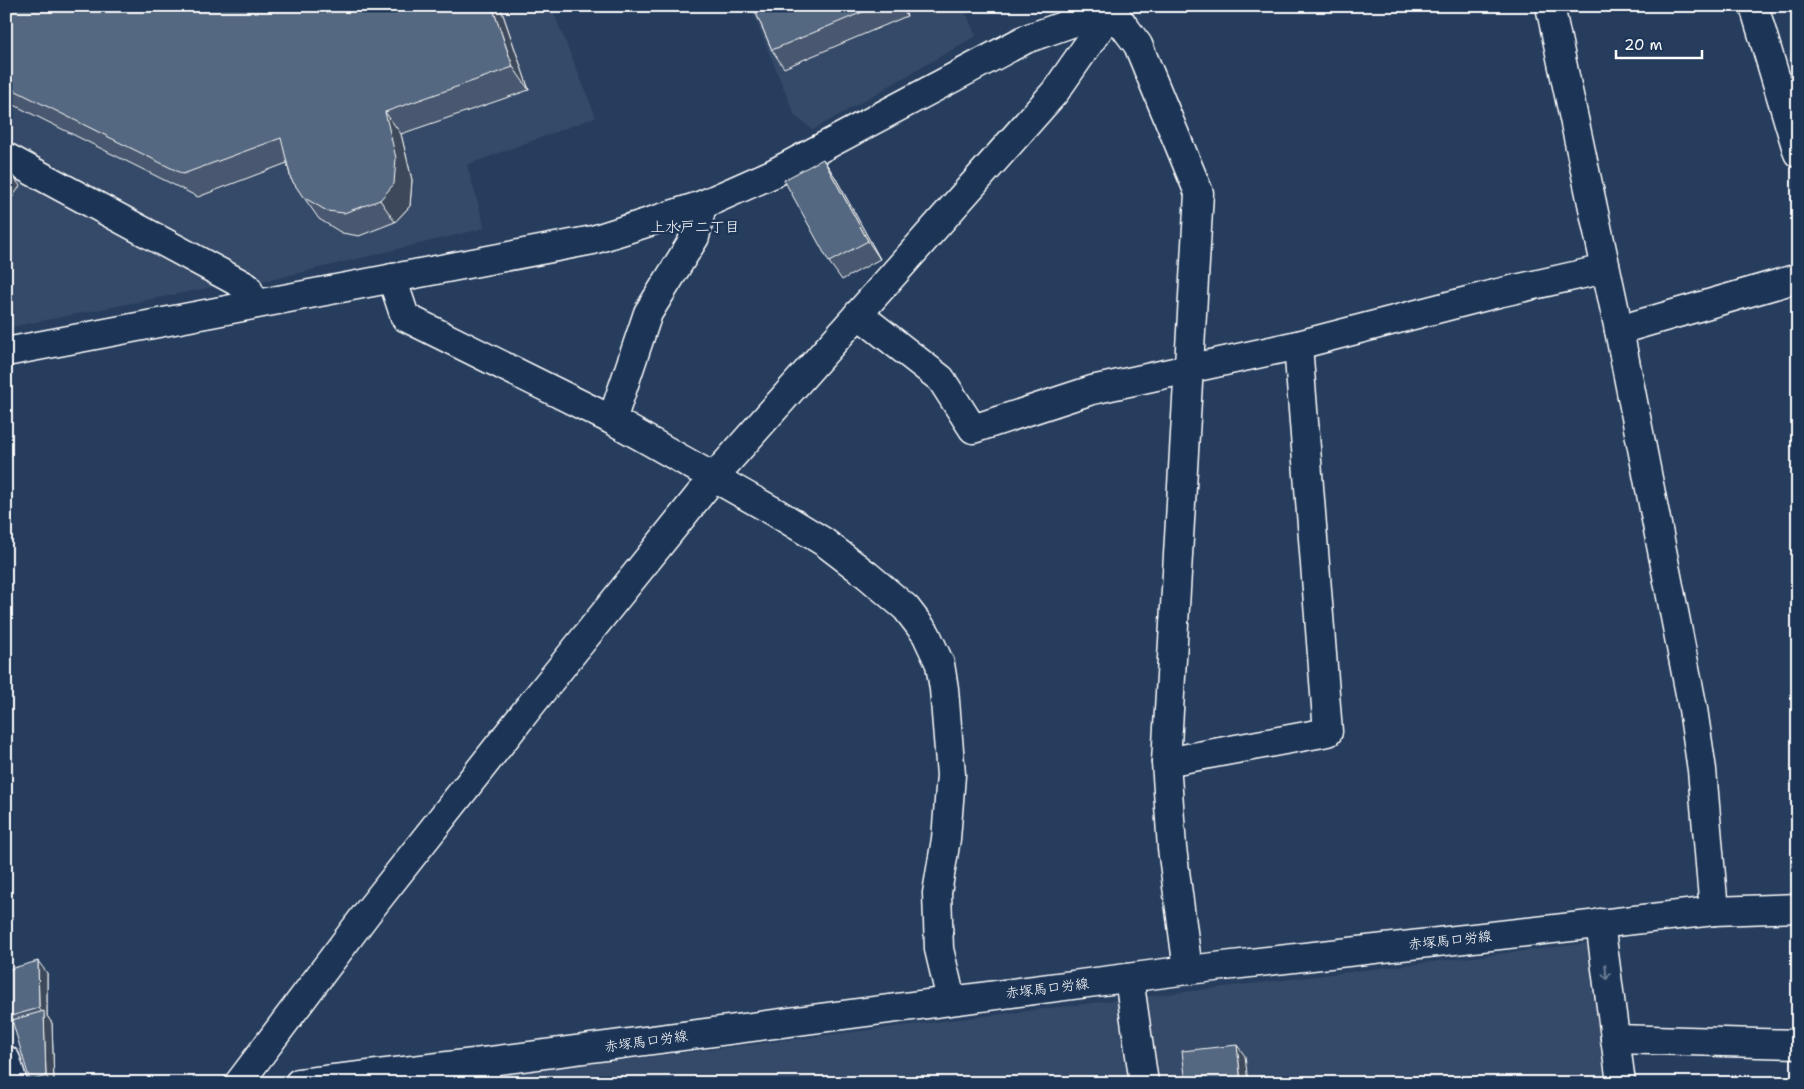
<svg xmlns="http://www.w3.org/2000/svg" width="1804" height="1089" viewBox="0 0 1804 1089" font-family="'Shantell Sans','Klee One',sans-serif">
	<style>
		.built { fill: #344a68 }
		.lines { fill: none; stroke-linecap: round; stroke-linejoin: round }
		.minor-casing { stroke: #fff; stroke-width: 31 }
		.major-casing { stroke: #fff; stroke-width: 31 }
		.minor { stroke: #1d3557; stroke-width: 28 }
		.major { stroke: #1d3557; stroke-width: 28 }
		.wall { fill: #49596f; stroke: #fff }
		.shaded-wall { fill: #3c485a; stroke: #fff }
		.building { fill: #556781; stroke: #fff }
		.oneway { stroke: #6c7c92 }
		.labels { text-anchor: middle; dominant-baseline: central; stroke-width: 5; stroke-linejoin: round; paint-order: stroke }
		.street-label { font-size: 14px; fill: #fff; stroke: #1d3557 }
		.neighbourhood-label { font-size: 15px; fill: #fff; stroke: #1d3557 }
	</style>
	<rect width="100%" height="100%" fill="#263d5e"/>
	<filter id="ink" filterUnits="userSpaceOnUse"><feTurbulence type="fractalNoise" baseFrequency=".02" numOctaves="2"/><feDisplacementMap in="SourceGraphic" scale="10" xChannelSelector="R" yChannelSelector="G"/><feConvolveMatrix kernelMatrix="1 2 1 2 8 2 1 2 1" color-interpolation-filters="sRGB"/></filter>
	<g filter="url(#ink)">
		<g class="built">
			<path d="M6,6h545l45,111 -129,48 18,63 -227,55 -252,-137z"/>
			<path d="M750,6h213l13,30 -163,94 -18,-14z"/>
			<path d="M6,167l217,118 -217,43z"/>
			<path d="M1588,943l19,140h-1106l-2,-8z"/>
		</g>
		<g class="lines">
			<g class="minor-casing">
				<g id="minor">
					<path d="M1550,6l69,324 74,379 9,61 12,141"/>
					<path d="M1754,6l44,147"/>
					<path d="M1111,9l27,36 61,148 -33,569 6,86 16,122"/>
					<path d="M6,157l241,130 8,17"/>
					<path d="M392,278l13,39 207,103 163,92 49,30 43,33 39,33 20,26 14,30 4,25 7,86 -5,64 -9,54 2,56 12,51"/>
					<path d="M858,314l83,65 32,50 119,-39 206,-45 200,-52 107,-24"/>
					<path d="M1619,330l179,-52"/>
					<path d="M6,352l587,-112 109,-35 70,-31 254,-135 85,-30"/>
					<path d="M612,420l36,-107 47,-76 7,-32"/>
					<path d="M1166,762l162,-30 -30,-387"/>
					<path d="M1600,923l21,160"/>
					<path d="M1129,978l15,105"/>
					<path d="M1615,1039l183,5"/>
					<path d="M6,1060l7,23"/>
					<path d="M483,1062l3,21"/>
					<path d="M239,1083l128,-170 167,-212 179,-223 342,-386 60,-86"/>
				</g>
			</g>
			<g class="major-casing">
				<path id="major" d="M299,1083l184,-21 705,-92 526,-59 84,-3"/>
			</g>
			<use href="#minor" class="minor"/>
			<use href="#major" class="major"/>
		</g>
		<g class="wall">
			<path d="M6,6h494l29,84 -128,44 11,46 -2,26 -15,16 -36,14 -17,-3 -23,-14 -28,-40 -4,-16 -89,34 -192,-96z"/>
			<path d="M753,6h150l4,10 -123,52 -12,-18z"/>
			<path d="M823,159l12,18 45,82 -38,21 -13,-18z"/>
			<path d="M47,973v43l5,7 2,60h-23l-17,-63 -3,-4z"/>
		</g>
		<g class="shaded-wall">
			<path d="M492,6h8l29,84 -16,-23z"/>
			<path d="M900,6h3l4,10z"/>
			<path d="M385,112l16,22 11,46 -2,26 -15,16 -15,-22z"/>
			<path d="M823,159l12,18 45,82 -12,-18z"/>
			<path d="M8,169l12,17 -14,21v-36z"/>
			<path d="M38,961l9,12v43l5,7 2,60h-3l-5,-7 -2,-61 -5,-7z"/>
			<path d="M1237,1045l8,11 3,27h-7z"/>
		</g>
		<g class="building">
			<path d="M6,6h486l21,61 -128,45 11,46 -2,26 -14,16 -36,13 -17,-2 -24,-14 -12,-18 -10,-41 -98,36 -177,-88z"/>
			<path d="M753,6h124l-105,44z"/>
			<path d="M823,159l45,82 -39,21 -45,-82z"/>
			<path d="M38,961l1,47 -28,8 -5,-16v-30z"/>
			<path d="M44,1011l2,65 -16,5 -18,-61z"/>
			<path d="M1237,1045l4,38h-55l-4,-32z"/>
		</g>
		<defs><path id="oneway-shaft" d="M-6 0H5M1.5-3L5.5 0L1.5 3" fill="none" stroke-width="1.6" stroke-linecap="round" stroke-linejoin="round" transform="scale(1.25)"/></defs>
		<use class="oneway" href="#oneway-shaft" transform="translate(1606 972) rotate(83)"/>
	</g>
	<g class="labels">
		<g class="street-label">
			<text transform="translate(1450 940) rotate(-6)">赤塚馬口労線</text>
			<text transform="translate(1047 988) rotate(-7)">赤塚馬口労線</text>
			<text transform="translate(646 1041) rotate(-8)">赤塚馬口労線</text>
		</g>
		<g class="neighbourhood-label">
			<text x="695" y="227">上水戸二丁目</text>
		</g>
	</g>
	<rect width="1804" height="1089" fill="none" stroke="#1d3557" stroke-width="25"/>
	<rect x="12" y="12" width="1779" height="1064" fill="none" stroke="#fff" stroke-width="2" filter="url(#ink)"/>
	<path d="M1616 50v8h86v-8" fill="none" stroke="#ffffff" stroke-width="2.5"/>
	<text x="1624" y="50" font-size="15" fill="#ffffff" stroke="#1d3557" stroke-width="4" paint-order="stroke">20 m</text>
</svg>
